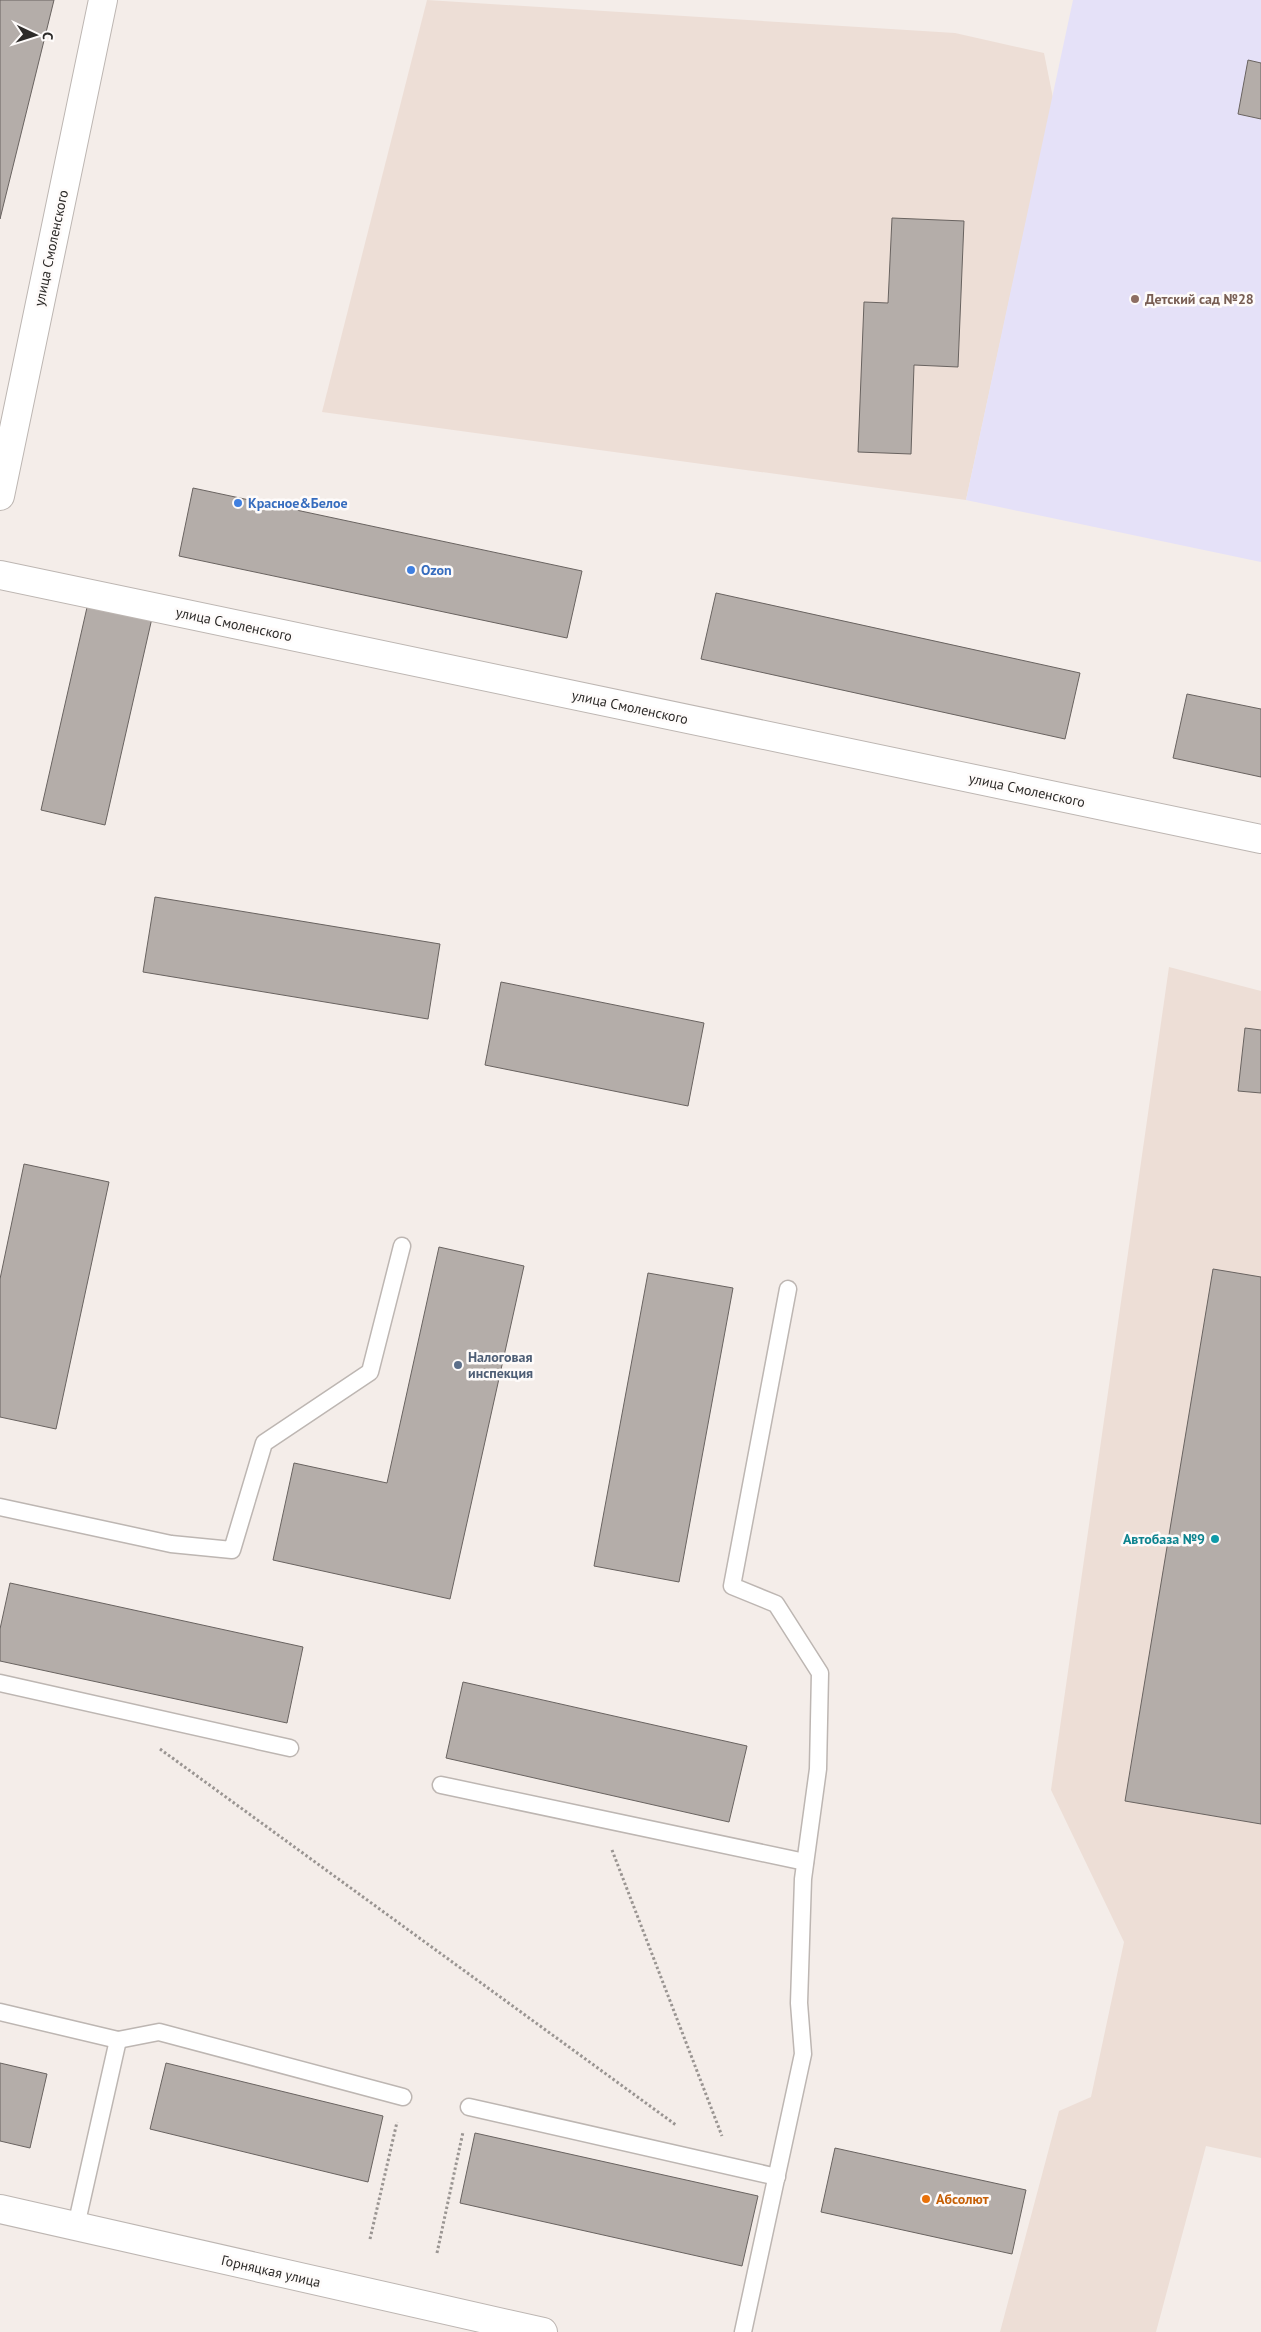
<svg xmlns="http://www.w3.org/2000/svg" width="1261" height="2332" viewBox="0 0 1261 2332" font-family="'PT Sans',sans-serif">
	<style>
		.built { fill: #edded6 }
		.education { fill: #e5e1f8 }
		.building { fill: #b4ada9; stroke: #696360 }
		.lines { fill: none; stroke-linecap: round; stroke-linejoin: round }
		.service-casing { stroke: #bdb6b2; stroke-width: 19 }
		.minor-casing { stroke: #bdb6b2; stroke-width: 30 }
		.path { stroke: #9a9592; stroke-width: 3; stroke-dasharray: 2.5 2.5; stroke-linecap: butt }
		.service { stroke: #fff; stroke-width: 16 }
		.minor { stroke: #fff; stroke-width: 28 }
		.education-dot { fill: #8d6e63; stroke: #fefbfa; stroke-width: 2 }
		.shop-dot { fill: #3f7fe0; stroke: #fefbfa; stroke-width: 2 }
		.service-dot { fill: #5c6f8a; stroke: #fefbfa; stroke-width: 2 }
		.culture-dot { fill: #0f9aa8; stroke: #fefbfa; stroke-width: 2 }
		.food-dot { fill: #e8710a; stroke: #fefbfa; stroke-width: 2 }
		.labels { text-anchor: middle; dominant-baseline: central; stroke-width: 5; stroke-linejoin: round; paint-order: stroke }
		.street-label { font-size: 14px; fill: #2d2b29; stroke: #fefbfa }
		.education-label { font-size: 14px; font-weight: bold; fill: #785e54; stroke: #fefbfa; text-anchor: start }
		.shop-label { font-size: 14px; font-weight: bold; fill: #366cbe; stroke: #fefbfa; text-anchor: start }
		.service-label { font-size: 14px; font-weight: bold; fill: #4e5e75; stroke: #fefbfa; text-anchor: start }
		.culture-label { font-size: 14px; font-weight: bold; fill: #0d838f; stroke: #fefbfa; text-anchor: end }
		.food-label { font-size: 14px; font-weight: bold; fill: #c56008; stroke: #fefbfa; text-anchor: start }
	</style>
	<rect width="100%" height="100%" fill="#f4ede9"/>
	<g class="built">
		<path d="M427,0l528,33 89,20 9,45 -87,402 -644,-88z"/>
		<path d="M1169,967l92,24v1167l-55,-12 -50,186h-156l59,-221 32,-14 33,-155 -73,-152z"/>
	</g>
	<path class="education" d="M1073,0h188v562l-295,-62z"/>
	<g class="building">
		<path d="M0,0h54l-54,219z"/>
		<path d="M1248,60l13,3v56l-23,-5z"/>
		<path d="M892,218l72,3 -6,146 -44,-2 -3,89 -53,-2 6,-150 24,1z"/>
		<path d="M193,488l389,83 -15,67 -388,-82z"/>
		<path d="M716,593l364,80 -15,66 -364,-80z"/>
		<path d="M88,603l64,15 -47,207 -64,-15z"/>
		<path d="M1187,694l74,15v68l-88,-19z"/>
		<path d="M155,897l285,47 -12,75 -285,-47z"/>
		<path d="M501,982l203,41 -16,83 -203,-41z"/>
		<path d="M1245,1028l16,2v63l-23,-2z"/>
		<path d="M24,1164l85,18 -53,247 -56,-12v-138z"/>
		<path d="M439,1247l85,19 -74,333 -177,-39 21,-97 93,20z"/>
		<path d="M1213,1269l48,8v547l-136,-23z"/>
		<path d="M648,1273l85,15 -54,294 -85,-16z"/>
		<path d="M10,1583l293,64 -16,76 -287,-62v-32z"/>
		<path d="M463,1682l284,64 -18,76 -283,-64z"/>
		<path d="M0,2063l47,11 -17,74 -30,-7z"/>
		<path d="M166,2063l217,53 -15,66 -218,-53z"/>
		<path d="M475,2133l283,63 -16,70 -282,-63z"/>
		<path d="M835,2148l191,42 -14,64 -191,-42z"/>
	</g>
	<g class="lines">
		<g class="service-casing">
			<g id="service">
				<path d="M0,1507l171,37 61,6 32,-107 106,-71 32,-126"/>
				<path d="M0,1683l290,65"/>
				<path d="M441,1785l364,77"/>
				<path d="M0,2012l118,28 41,-8 244,65"/>
				<path d="M469,2107l308,70"/>
				<path d="M76,2226l42,-186"/>
				<path d="M743,2332l60,-278 -4,-51 4,-124 15,-110 2,-96 -44,-69 -44,-18 56,-297"/>
			</g>
		</g>
		<g class="minor-casing">
			<g id="minor">
				<path d="M0,496l103,-496"/>
				<path d="M0,575l1261,264"/>
				<path d="M0,2209l543,123"/>
			</g>
		</g>
		<g class="path">
			<path d="M160,1749l516,376"/>
			<path d="M612,1850l110,286"/>
			<path d="M370,2239l27,-117"/>
			<path d="M437,2253l26,-121"/>
		</g>
		<use href="#service" class="service"/>
		<use href="#minor" class="minor"/>
	</g>
	<circle class="education-dot" cx="1135" cy="299" r="5"/>
	<g class="shop-dot">
		<circle cx="238" cy="503" r="5"/>
		<circle cx="411" cy="570" r="5"/>
	</g>
	<circle class="service-dot" cx="458" cy="1365" r="5"/>
	<circle class="culture-dot" cx="1215" cy="1539" r="5"/>
	<circle class="food-dot" cx="926" cy="2199" r="5"/>
	<g class="labels">
		<g class="street-label">
			<text transform="translate(51 248) rotate(-78)">улица Смоленского</text>
			<text transform="translate(234 624) rotate(12)">улица Смоленского</text>
			<text transform="translate(630 707) rotate(12)">улица Смоленского</text>
			<text transform="translate(1027 790) rotate(12)">улица Смоленского</text>
			<text transform="translate(271 2271) rotate(13)">Горняцкая улица</text>
		</g>
		<g class="education-label">
			<text x="1145" y="299">Детский сад №28</text>
		</g>
		<g class="shop-label">
			<text x="248" y="503">Красное&amp;Белое</text>
			<text x="421" y="570">Ozon</text>
		</g>
		<g class="service-label">
			<text x="468" y="1357">Налоговая<tspan x="468" dy="16">инспекция</tspan></text>
		</g>
		<g class="culture-label">
			<text x="1205" y="1539">Автобаза №9</text>
		</g>
		<g class="food-label">
			<text x="936" y="2199">Абсолют</text>
		</g>
	</g>
	<g transform="translate(35 35) rotate(94)" stroke="#fefbfa" stroke-width="4" paint-order="stroke">
	<path d="M0-4L9 19L0 12L-9 19Z" fill="#2d2b29"/>
	<text y="-8" font-size="14" font-weight="bold" text-anchor="middle" fill="#2d2b29">С</text>
	</g>
</svg>
